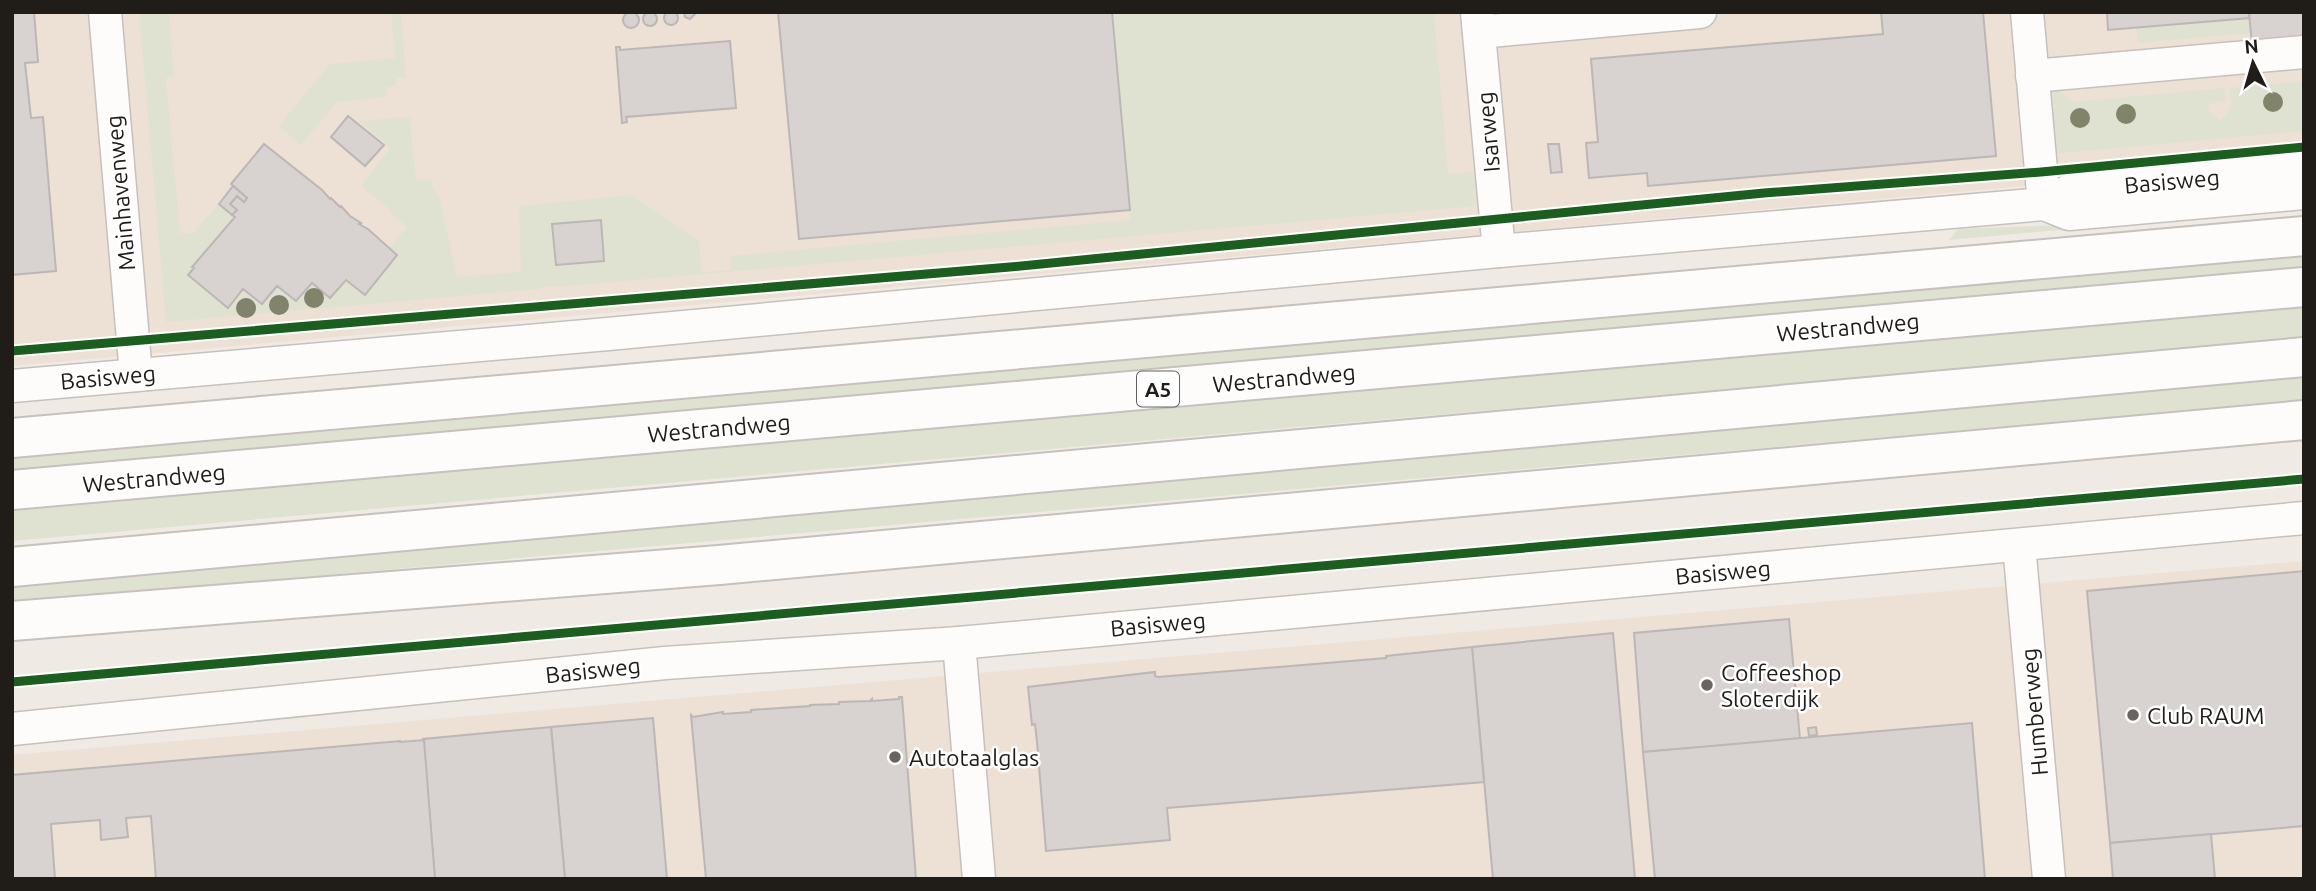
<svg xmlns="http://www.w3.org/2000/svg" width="2316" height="891" viewBox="0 0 2316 891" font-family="Ubuntu,sans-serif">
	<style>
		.built { fill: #ede0d4 }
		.green { fill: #e0e2d1 }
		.building { fill: #d8d2d1; stroke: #bcb7b5; stroke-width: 2 }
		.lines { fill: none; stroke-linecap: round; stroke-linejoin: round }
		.minor-casing { stroke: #c6c1bc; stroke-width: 35 }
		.major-casing { stroke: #c6c1bc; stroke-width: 42 }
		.highway-casing { stroke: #c6c1bc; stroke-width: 42 }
		.minor { stroke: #fdfcfb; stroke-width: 32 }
		.major { stroke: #fdfcfb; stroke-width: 38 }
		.highway { stroke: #fdfcfb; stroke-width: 38 }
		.cycleway-casing { stroke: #fff; stroke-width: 13 }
		.cycleway { stroke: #1b5e20; stroke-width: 9 }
		.tree { fill: #81846a }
		.poi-dot { fill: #69645f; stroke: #fff; stroke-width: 2.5 }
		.labels { text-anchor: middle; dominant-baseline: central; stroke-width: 5; stroke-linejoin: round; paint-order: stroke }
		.shield { fill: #fff; stroke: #63605d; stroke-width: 2 }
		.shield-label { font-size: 21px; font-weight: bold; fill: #201c18 }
		.street-label { font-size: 23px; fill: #201c18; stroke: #fff }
		.poi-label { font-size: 23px; fill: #201c18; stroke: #fff; text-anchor: start }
	</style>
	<rect width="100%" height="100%" fill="#f0eae4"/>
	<g class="built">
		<path d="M12,12h2292v149l-2292,205z"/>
		<path d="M2304,561v318h-2292v-124z"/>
	</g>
	<g class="green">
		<path d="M139,12h30l5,64 -8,2 14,155h13l26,-29 16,13 -47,58 39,32 16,-18 18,15 16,-18 10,10 16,-1 9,-12 18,15 16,-18 19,14 32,-39 -8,-7 18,-21 -16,-14v-3l-30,-24 29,-38 -31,-27 51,-4 6,64 14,-1 10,21 17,76 64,-5 -2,-66 112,-11 68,45 3,32 29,-2 -1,-14 400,-36 -18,-208h322l14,160 2,2 24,-2 2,34 -919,81 -1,-1 -15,1 -1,2 -374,33z"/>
		<path d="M391,12h10l5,65 -10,1v8l-10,1 1,10 -50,5 -36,43 -22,-19 51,-62 65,-6z"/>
		<path d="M2249,12l2,21 -113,10 -3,-26z"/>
		<path d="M2304,81v50l-253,23 -4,-45 11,-2 -1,-2 -10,1 1,-21 5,-1 19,18 152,-14 2,13 -18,3 1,7 12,10 10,-13 -1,-20z"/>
		<path d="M2304,208l-355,32 9,-11 99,-4z"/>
		<path d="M2304,250v88l-2292,203v-89z"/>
		<path d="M2304,374v26l-2292,203v-24z"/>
	</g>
	<g class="building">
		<circle cx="671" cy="18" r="7"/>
		<circle cx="650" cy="19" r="7"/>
		<path d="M12,12h22l4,50 -13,1 6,55 12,-1 13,154 -44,4z"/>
		<path d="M684,12h12v1l-6,6 -5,-2z"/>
		<path d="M778,12h334l18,198 -331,29z"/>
		<path d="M1881,12h102l13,144 -348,30 -1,-13 -58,5 -3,-35 12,-1 -7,-83 292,-25z"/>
		<path d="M2107,12h142l1,6 -142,12z"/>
		<path d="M2249,12h55v29l-52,4z"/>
		<circle cx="631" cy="20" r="8"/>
		<path d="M730,41l6,67 -110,9 1,5 -5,1 -6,-76h4v3z"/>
		<path d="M348,116l36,29 -19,21 -34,-29z"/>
		<path d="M264,144l58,46 8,9 1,-1 9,9 1,-1 9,10 11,7 -2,1 9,5 29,26 -32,40 -19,-15 -16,18 -18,-15 -16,18 -19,-15 -15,18 -19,-15 -15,19 -40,-33 6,-7 -2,-1 43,-50 -3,-2 5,-5 -7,-6 7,-8 7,6 3,-4 -16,-14z"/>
		<path d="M1548,144h11l3,28 -11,1z"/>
		<path d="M233,186l14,12 -3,4 -7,-6 -7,8 7,6 -5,5 -13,-11z"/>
		<path d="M601,220l3,41 -48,4 -4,-41z"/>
		<path d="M2304,571v255l-194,17 -23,-252z"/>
		<path d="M1789,619l11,120 -157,13 -9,-119z"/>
		<path d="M1613,633l22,246h-142l-21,-232z"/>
		<path d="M1472,647l12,135 -317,26 3,32 -124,11 -9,-109 -2,-18 -3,1 -4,-38 127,-15v4l3,1 228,-19v-2z"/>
		<path d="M899,697h3l14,182h-210l-15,-164 2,2 30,-5v2l28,-2v-2l59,-4v-1l29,-1v-2l31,-1 2,-2v2l27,-2z"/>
		<path d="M653,718l14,161h-102l-14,-152z"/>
		<path d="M1972,723l13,156h-330l-12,-127z"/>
		<path d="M551,727l14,152h-130l-12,-140z"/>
		<path d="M1816,727l1,8 -8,1 -1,-8z"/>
		<path d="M424,740l11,139h-279l-5,-63 -25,2 2,19 -27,3 -1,-20 -49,4 4,55h-43v-104l388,-34v1z"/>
		<path d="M2211,834l4,45h-102l-3,-36z"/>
	</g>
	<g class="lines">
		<g class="minor-casing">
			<g id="minor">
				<path d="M105,12l31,363"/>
				<path d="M1477,12l22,239"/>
				<path d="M2027,12l17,192"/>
				<path d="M1479,32l221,-20"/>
				<path d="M2032,76l272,-24"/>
				<path d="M2044,204l25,10 235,-21"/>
				<path d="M12,386l596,-52 891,-83 545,-47 25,-13 235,-22"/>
				<path d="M2019,545l30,334"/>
				<path d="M959,643l20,236"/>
				<path d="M12,729l653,-66 294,-20 1345,-125"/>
			</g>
		</g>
		<g class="major-casing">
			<g id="major">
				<path d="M12,567l2292,-210"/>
				<path d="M12,621l707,-56 1585,-145"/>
			</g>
		</g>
		<g class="highway-casing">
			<g id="highway">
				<path d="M12,438l2292,-202"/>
				<path d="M12,490l2292,-203"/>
			</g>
		</g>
		<use href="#minor" class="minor"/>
		<use href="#major" class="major"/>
		<use href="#highway" class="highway"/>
		<g class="cycleway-casing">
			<g id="cycleway">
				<path d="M12,351l998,-84 754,-74 277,-21 263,-25"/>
				<path d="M12,682l2292,-203"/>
			</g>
		</g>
		<use href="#cycleway" class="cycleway"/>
	</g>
	<g class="tree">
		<circle cx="2273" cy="102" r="10"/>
		<circle cx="2126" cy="114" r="10"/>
		<circle cx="2080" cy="118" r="10"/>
		<circle cx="314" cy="298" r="10"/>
		<circle cx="279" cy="305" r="10"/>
		<circle cx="246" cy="308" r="10"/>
	</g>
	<g class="poi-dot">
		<circle cx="1707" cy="685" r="7"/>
		<circle cx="2133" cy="715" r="7"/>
		<circle cx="895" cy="757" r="7"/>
	</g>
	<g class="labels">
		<rect class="shield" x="1137" y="371.5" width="42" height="35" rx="5"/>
		<g class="shield-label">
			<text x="1158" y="389">A5</text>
		</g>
		<g class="street-label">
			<text transform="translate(1488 132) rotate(-95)">Isarweg</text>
			<text transform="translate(2172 181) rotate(-5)">Basisweg</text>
			<text transform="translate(120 193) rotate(-95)">Mainhavenweg</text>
			<text transform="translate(1848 327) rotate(-5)">Westrandweg</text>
			<text transform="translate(108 377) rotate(-5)">Basisweg</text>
			<text transform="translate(1284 378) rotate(-5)">Westrandweg</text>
			<text transform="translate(719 428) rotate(-5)">Westrandweg</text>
			<text transform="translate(154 478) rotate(-5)">Westrandweg</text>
			<text transform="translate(1723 572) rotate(-5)">Basisweg</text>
			<text transform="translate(1158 624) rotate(-5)">Basisweg</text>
			<text transform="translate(593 670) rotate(-6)">Basisweg</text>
			<text transform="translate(2034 712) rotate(-95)">Humberweg</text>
		</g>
		<g class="poi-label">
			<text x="1721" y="672">Coffeeshop<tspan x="1721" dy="26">Sloterdijk</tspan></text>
			<text x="2147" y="715">Club RAUM</text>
			<text x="909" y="757">Autotaalglas</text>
		</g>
	</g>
	<rect width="2316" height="891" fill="none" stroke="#201c18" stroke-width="28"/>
	<g transform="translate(2253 63) rotate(355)" stroke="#ffffff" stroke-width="5" paint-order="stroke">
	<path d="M0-5L12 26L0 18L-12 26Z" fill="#201c18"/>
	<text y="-10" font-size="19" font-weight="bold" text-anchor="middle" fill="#201c18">N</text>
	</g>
</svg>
